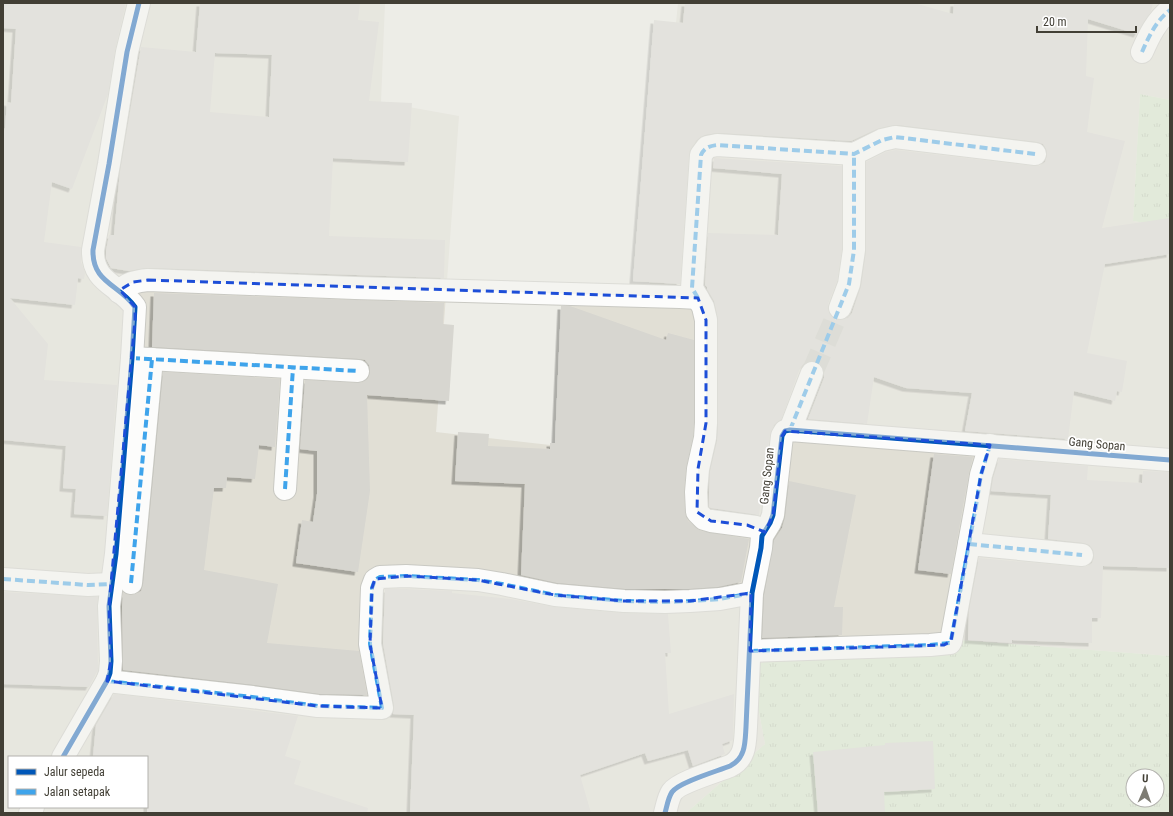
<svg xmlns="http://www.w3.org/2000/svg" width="1173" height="816" viewBox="0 0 1173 816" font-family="'Roboto Condensed',sans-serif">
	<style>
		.residential { fill: #e1dfd5; fill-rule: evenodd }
		.grass { fill: url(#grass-tufts); fill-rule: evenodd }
		.building { fill: #d7d6d0; fill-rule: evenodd; filter: url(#shadow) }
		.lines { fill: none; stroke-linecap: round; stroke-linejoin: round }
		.minor-tunnel { stroke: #cbcac3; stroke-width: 22; stroke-dasharray: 22 11; stroke-linecap: butt }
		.minor-casing { stroke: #c9c9c3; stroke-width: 24 }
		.minor { stroke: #fcfcfb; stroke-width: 22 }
		.quiet { stroke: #3fa4eb; stroke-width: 4; stroke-dasharray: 8 4; stroke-linecap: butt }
		.cycleway-casing { stroke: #fff; stroke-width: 8 }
		.cycleway { stroke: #0057b8; stroke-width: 5 }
		.marked { fill: none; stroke: #1d4ed8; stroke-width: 3; stroke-dasharray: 8 5; stroke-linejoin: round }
		.labels { text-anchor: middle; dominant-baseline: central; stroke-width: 3.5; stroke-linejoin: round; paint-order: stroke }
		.street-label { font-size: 12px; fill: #423f35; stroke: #fff }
	</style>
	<defs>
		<pattern id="grass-tufts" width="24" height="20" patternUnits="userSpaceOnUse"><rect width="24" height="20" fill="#d5e6c9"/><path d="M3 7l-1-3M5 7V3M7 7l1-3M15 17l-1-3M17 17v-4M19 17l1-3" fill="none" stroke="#b8c6ad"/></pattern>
		<filter id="shadow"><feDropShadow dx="-3.5" dy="3.5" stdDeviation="0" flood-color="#0004"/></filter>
	</defs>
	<rect width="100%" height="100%" fill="#edede7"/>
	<path class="residential" d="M3,3h382l-4,99 78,14 -23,316 123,14 11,-154 79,-1 29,-288h492v97l-30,-6 -7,127 37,6v429l-211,-16 -209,25 15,79 -79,69h-683zM9,757h138v50h-138z"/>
	<g class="grass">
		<path d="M1140,94l30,6v127l-37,-6z"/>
		<path d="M959,640l211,16v157h-484l79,-69 -15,-80zM1133,776h24v24h-24z"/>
	</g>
	<g class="building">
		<path d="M3,3h123l-11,47 -7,44 -36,95 -20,-7 -8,60 37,5v15l4,11 -1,6 -6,-1 -3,27 -65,-7 38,46 -4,36 73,5 -10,131 -33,-2 2,-25 -13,-1 3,-42 -63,-6v-306l2,-6 2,-26 4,1 5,-74 -13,-1z"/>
		<path d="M200,3h160l-2,17 21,2 -10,79 43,2 -4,59 -75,-4 -4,78 116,4 -1,38 -296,-10 -19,3 -18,-3 -5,-10v-7l3,-16h5l6,-64 21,-124 55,5zM215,53l57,2 -3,62 -59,-5z"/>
		<path d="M685,3h229l39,11 1,-11h199l-2,8 -14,23 -49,-15 -2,57 8,2 -7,54 38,9 -23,87 68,-10v36l-65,10 -18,89 40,8 -5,31 -5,-1 -2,10 -41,-10 -6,48 -103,-8 7,-38 -66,-5 -32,-11 -7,47 -59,-5 16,-41v-7l-3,-6 -5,-4h-6l-6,3 -4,4 -19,52 -7,5 -4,9 -11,81 -48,-7 -2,-1v-15l1,-21 7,-30 1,-17v-104l-4,-19 -7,-12v-2l-2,-2 3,-52 70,2 4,-61 -69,-6 1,-10 128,8v83l-5,32 -9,23v6l3,6 5,4h6l6,-2 4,-5 9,-27 5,-36v-88l20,-10 10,-2 137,16h7l5,-4 2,-7 -1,-6 -3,-5 -6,-2 -140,-17 -20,4 -26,12 -133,-8 -13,2 -8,5 -6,8 -2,6 -9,130 -47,-3 21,-261 29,3z"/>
		<path d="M154,293l290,10 -1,21 11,1 -5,76 -82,-6 3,96 -12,81 -62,-9 6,-43 11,2 4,-28v-43l-17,-2 5,-69 52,3 6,-1 5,-4 2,-6 -1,-7 -4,-5 -6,-1 -207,-12z"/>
		<path d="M561,306h9l96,34 2,-7 26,7v83l-1,13 -7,32 -2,23 1,22 3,8 13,10 48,8 -8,43 -23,5 -29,2h-64l-68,-6 -36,-8 4,-91 -70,-3 3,-49 31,2 -1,12 62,3v-6h5z"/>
		<path d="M163,372l117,7 -5,68 -16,-2 -4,34 -28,-2 -1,11h-12l-10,82 74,14 -11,59 92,8 8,44 -48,-1 -65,-9 -131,-15 -1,-63 1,-14 6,2 7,-1 5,-3 2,-7z"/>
		<path d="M934,454l39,3 -4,16 -18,101 -33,-4z"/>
		<path d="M999,459l89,7 -1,14 55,3 1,-12 27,1v96l-67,-2 -2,52h-9v25l-80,-3v3l-44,-3 1,-30 10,-52 102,9 7,-1 4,-3 2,-6 -1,-7 -4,-5 -6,-2 -35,-4 3,-44 -60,-4 2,-13z"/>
		<path d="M789,481l67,14 -22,112h9l-1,28 -80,3 2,-43 10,-55 8,-12 3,-11z"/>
		<path d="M385,589h21l46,2v2l59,6 43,8 69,6 45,1 3,39h-6l4,61 65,-20 -1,46 -11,4 3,10 -32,12 -5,-16 -40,11 -3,-8 -65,22 11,38h-181l4,-98 -21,-1 1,-8 -11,-63z"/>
		<path d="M3,592l95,5 -1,9 1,64 -9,17 -86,-3z"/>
		<path d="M114,694l184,22 -13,40 16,5 -7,23 74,24 -1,5h-220v-56h-54l3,-32z"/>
		<path d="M933,741l2,48 -51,3 1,21h-67l-5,-61 72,-7v-2z"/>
	</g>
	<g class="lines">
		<path class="minor-tunnel" d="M812,373l28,-65"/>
		<g class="minor-casing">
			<g id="minor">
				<path d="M1142,52c7,-16 14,-31 28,-42"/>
				<path d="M119,292c7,-9 18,-11 29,-12l207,8 325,9 18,1"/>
				<path d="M840,308l9,-24 5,-34v-96"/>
				<path d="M132,358l226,13"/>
				<path d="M790,430l22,-57"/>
				<path d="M285,489l8,-121"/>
				<path d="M762,536l-1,-4 -5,-5 -45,-6 -7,-2 -7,-7 -1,-20 2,-23 7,-31 1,-15v-103l-3,-13 -11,-19 9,-133 6,-8 10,-2 137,9 28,-14 13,-3 140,17"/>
				<path d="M969,544l113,11"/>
				<path d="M3,579l85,6 23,-1"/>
				<path d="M131,583l21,-224"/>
				<path d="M750,651l180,-6 20,-2 1,-2 25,-135 5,-31 9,-30"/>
				<path d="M107,681l145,16 66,9 64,2 -12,-64 2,-56 3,-8 5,-3 26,-1 72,4 24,4 53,11 69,6 41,1 25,-1 30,-2 32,-6"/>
				<path d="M63,757l44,-76 3,-8 1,-12 -2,-55 7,-52 16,-196 3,-51c-16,-23 -43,-24 -42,-57l16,-86 18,-112 12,-49"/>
				<path d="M30,813l3,-6"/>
				<path d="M665,813c2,-7 3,-15 7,-21 7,-10 46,-21 58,-26 16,-8 15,-24 16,-39l6,-134 9,-45 1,-12 8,-13 3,-8 9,-79 3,-5 5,-1 380,30"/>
			</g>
		</g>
		<use href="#minor" class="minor"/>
		<g class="quiet">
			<path d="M1142,52c7,-16 14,-31 28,-42"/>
			<path d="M698,298l-6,-10 9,-133c3,-7 8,-9 16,-10l137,9 28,-14 13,-3 140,17"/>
			<path d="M132,358l226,13"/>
			<path d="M790,430l59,-146 5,-34v-96"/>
			<path d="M285,489l8,-121"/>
			<path d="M969,544l113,11"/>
			<path d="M3,579l85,6 23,-1"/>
			<path d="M131,583l21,-224"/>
			<path d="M750,651l180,-6 20,-2 1,-2 25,-135 5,-31 9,-30"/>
			<path d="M107,681l145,16 66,9 64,2 -12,-64 2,-56 3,-8 5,-3 26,-1 72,4 24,4 53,11 69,6 41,1 25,-1 30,-2 32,-6"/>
		</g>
		<g class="cycleway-casing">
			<g id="cycleway">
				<path d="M63,757l44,-76 3,-8 1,-12 -2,-55 7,-52 16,-196 3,-51c-16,-23 -43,-24 -42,-57l16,-86 18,-112 12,-49"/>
				<path d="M665,813c2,-7 3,-15 7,-21 7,-10 46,-21 58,-26 16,-8 15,-24 16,-39l6,-134 9,-45 1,-12 8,-13 3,-8 9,-79 3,-5 5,-1 380,30"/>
			</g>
		</g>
		<use href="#cycleway" class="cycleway"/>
	</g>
	<path d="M0 0H1173V816H0ZM148,280l550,18 8,22v103l-8,46 -1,43 14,9 36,4 18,7 8,-17 9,-79 3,-5 205,14 -9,30 -30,166 -7,4 -194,6 1,-58 -61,8h-66l-69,-6 -77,-15 -72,-4 -31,3 -3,9 -2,56 12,64 -64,-2 -211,-25 4,-20 -2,-55 26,-286v-13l-15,-17 13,-8z" fill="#edede7" fill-opacity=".55" fill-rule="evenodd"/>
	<path class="marked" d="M148,280l550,18 8,22v103l-8,46 -1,43 14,9 36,4 18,7 8,-17 9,-79 3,-5 205,14 -9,30 -30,166 -7,4 -194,6 1,-58 -61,8h-66l-69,-6 -77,-15 -72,-4 -31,3 -3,9 -2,56 12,64 -64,-2 -211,-25 4,-20 -2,-55 26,-286v-13l-15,-17 13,-8z"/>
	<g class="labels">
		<g class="street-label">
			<text transform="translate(1097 444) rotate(5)">Gang Sopan</text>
			<text transform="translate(767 476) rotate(-84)">Gang Sopan</text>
		</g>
	</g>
	<rect width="1173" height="816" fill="none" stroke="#423f35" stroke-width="8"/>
	<rect x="8" y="756" width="140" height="52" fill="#ffffff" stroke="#b3b2ae"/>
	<rect x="16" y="769" width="20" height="6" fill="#0057b8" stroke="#b3b2ae"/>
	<text x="44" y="776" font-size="12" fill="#423f35">Jalur sepeda</text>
	<rect x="16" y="789" width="20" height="6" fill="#3fa4eb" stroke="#b3b2ae"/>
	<text x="44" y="796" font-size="12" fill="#423f35">Jalan setapak</text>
	<g transform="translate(1145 788) rotate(2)"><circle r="19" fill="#ffffff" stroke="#b3b2ae"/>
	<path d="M0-3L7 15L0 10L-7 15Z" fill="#7e7c73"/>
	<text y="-6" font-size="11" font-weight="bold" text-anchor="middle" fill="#423f35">U</text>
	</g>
	<path d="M1037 26v6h99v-6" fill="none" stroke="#423f35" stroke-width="2"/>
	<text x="1043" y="26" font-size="12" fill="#423f35" stroke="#ffffff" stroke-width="3" paint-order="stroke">20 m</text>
</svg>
